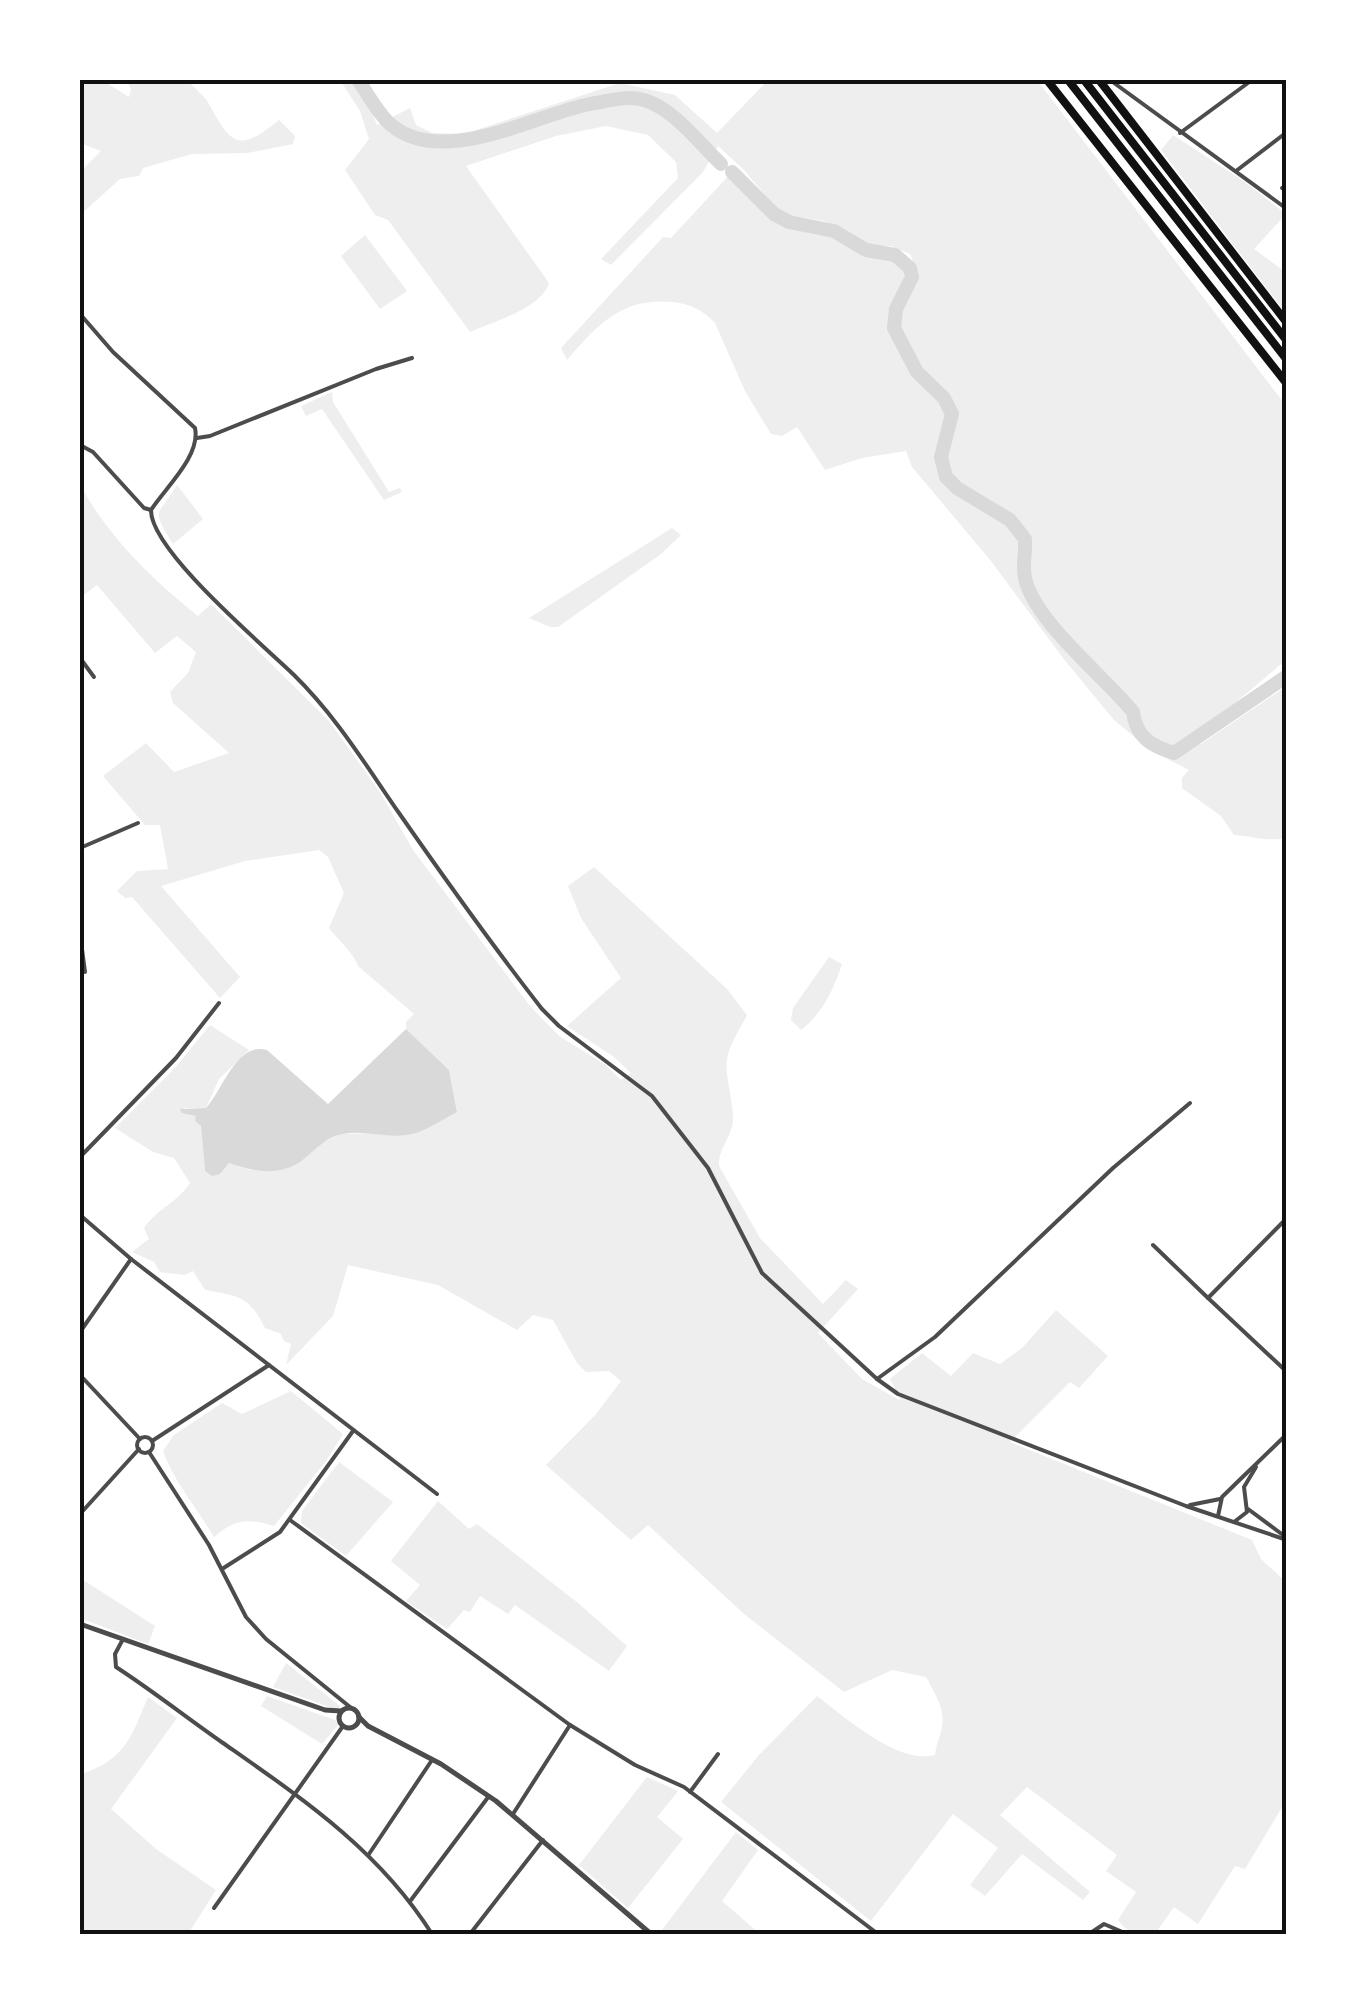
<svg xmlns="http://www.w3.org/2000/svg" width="1367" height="2014" viewBox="0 0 1367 2014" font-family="'Titillium Web',sans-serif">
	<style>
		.green { fill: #eee }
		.water { fill: #d9d9d9 }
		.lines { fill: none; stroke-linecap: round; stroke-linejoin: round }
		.river { stroke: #d9d9d9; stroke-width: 14 }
		.minor { stroke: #4c4c4c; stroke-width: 4 }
		.tertiary { stroke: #4c4c4c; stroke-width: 5 }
		.motorway { stroke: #111; stroke-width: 8 }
		.neatline { fill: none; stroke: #111; stroke-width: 4 }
	</style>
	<rect width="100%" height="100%" fill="#fff"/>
	<g class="green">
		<path d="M80,80h22l27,17 2,-8 -5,-9h61c6,7 18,16 22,24 22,41 30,49 70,16l16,16 -2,8 -46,9 -55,1 -49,14 -4,8 -19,3 -40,36v-43l21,-21 -21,-8v-39h4z"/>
		<path d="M340,80h30v27l7,18 33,-17 6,17 16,8 32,1 156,-51 55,12 42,38 51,-53h269l250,327v252l-92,78 6,7 86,-58v152c-22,4 -33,-2 -53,-3l-13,-19 -39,-28v-10l7,-8 -39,-20 -36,-30 -51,-62 -72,-97 -79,-94 -6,-16 -44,7 -37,12 -28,-43 -15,9 -11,-2 -26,-43 -30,-68c-12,-13 -25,-19 -42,-21 -51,-5 -75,22 -106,58l-6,-12 102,-111 8,1 59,-64c14,12 38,46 53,52 27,10 53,-1 74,27l26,4 20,8c6,26 -10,28 -13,48 -2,20 13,40 23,55l3,-1c-5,-13 -17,-32 -18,-45 -2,-26 26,-42 12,-68l-19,-8h-20l-47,-25 -43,-7 -38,-45 -25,-23 -15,26 -92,93 -10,-6 77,-81 -2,-16 -28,-27 -42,-9 -50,10 -90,30 83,117c-8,26 -55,38 -79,49l-82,-112 -13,-5 -30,-45 24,-31 -9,-28z"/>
		<path d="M1173,135l72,47 41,32 -32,35 33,24v42l-126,-165z"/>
		<path d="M365,235l42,56 -27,18 -39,-53z"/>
		<path d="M332,392l1,10 56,90 11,-4 2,4 -18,8 -62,-91 -16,7 -5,-10z"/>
		<path d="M80,484c27,52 73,96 118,132l13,-12 118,117 51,71 33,58 117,156 29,30 47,29 15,15 10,-7 -17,-16 -47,-31 54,-48 -40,-60 -13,-32 26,-19 133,122 20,26c-7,14 -17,28 -20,44 -3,14 7,44 6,62 -2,18 -15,28 -14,45l41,72 63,66 23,-24 12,9 -40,44 44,46 39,22 -11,-22 32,-26 29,23 22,-23 27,11 23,-17 33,-37 52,46 -29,32 -9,-6 -60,60 242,98 9,19 26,24v159l-4,8 4,2v52h-3l-39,65 -10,-3 -37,58 -24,-17 -19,27c-15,0 -28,0 -37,-14l18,-28 -30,-21 11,-16 -90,-68 -27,28 90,77 -7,8 -61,-46 -37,42 -15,-11 28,-37 -45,-34 -82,107 -150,-119 37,-46 59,-60c28,21 81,69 118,59 1,-9 4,-15 6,-24 6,-20 -6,-37 -15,-54l-34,-7 -48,22 -100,-78 -96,-89 -17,15 -85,-75 50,-51 25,-33 -12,-10 -23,1 -9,-9 -24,-43 -20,-5 -16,15 -79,-45 -90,-20 -15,51 -47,49 5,-21 -7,-3 -3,-7 -16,-6c-16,-32 -26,-32 -60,-38l-12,-19 -9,4 -24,-3 -6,-10 -22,-10 17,-13 -5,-11c15,-21 33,-25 46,-45l-16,-25 -21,-6 -38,-24 60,-60 35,-43 39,25 -30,29 -13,29h-23l14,8 -2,5 6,5 4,45 15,3 9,-11 21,7 53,-10 14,-15 24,-11 32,-1 84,-22 -8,-41 -43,-41v-7l8,-8 -56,-48c-5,-14 -20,-26 -29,-38l15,-35 -16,-36 -9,-7 -74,11 -84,25 79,91 -20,21 -88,-101 -7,1 -8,-7 20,-20 31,-2 -8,-44h-15l-42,-49 43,-33 28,29 55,-19 -56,-50 -3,-11 18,-19 8,-21 -19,-16 -22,17 -58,-68 -17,13v-85l3,-10z"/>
		<path d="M177,485l26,34 -30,25c-23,-37 -15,-27 4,-59z"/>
		<path d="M672,528l9,7 -20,19 -103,73h-8l-21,-9z"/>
		<path d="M829,957l13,7c-8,25 -20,50 -41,66l-10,-10 2,-12z"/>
		<path d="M291,1391l52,43 -17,27 -52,65c-27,-8 -39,-7 -60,11 -17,-29 -40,-55 -51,-86l11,-16 48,-32 20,11z"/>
		<path d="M339,1462l54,40 -47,54 -45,-33 1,-12z"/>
		<path d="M438,1501l31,28 8,-5 101,79 49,43 -18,25 -94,-66 -7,9 -28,-18 -10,16 -6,-2 -17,19 -41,-28 14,-16 -29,-24z"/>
		<path d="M80,1578l75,48 -7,18 -68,-26z"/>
		<path d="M286,1663l54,43 -2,4 -65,-23z"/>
		<path d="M267,1696l68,24 3,5 -16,19 -61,-38z"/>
		<path d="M148,1697l29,21 -66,91 45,40 60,41 -28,44h-108v-159c46,-17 50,-35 68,-78z"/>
		<path d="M647,1777l31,14 -21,26 26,22 -55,69 -49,-43z"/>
		<path d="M736,1832l22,18 -36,51 38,33h-101z"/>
	</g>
	<path class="water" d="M406,1029l43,41 8,42c-16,8 -33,21 -51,23 -20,3 -42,-5 -63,-1 -17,3 -27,15 -39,25 -22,18 -50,13 -75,4l-9,11 -8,2 -7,-5 -4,-45 -6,-5 1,-5 -14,-3 -2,-4 26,-1c16,-17 31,-67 61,-58l61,54z"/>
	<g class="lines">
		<g class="river">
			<path d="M358,80c10,14 19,32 32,44 51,45 144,-9 200,-20 18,-3 37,-9 54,-4 29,8 56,44 77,64"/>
			<path d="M732,172l42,42 15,8 45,9 32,19 29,5 15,13 2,9 -16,32 -2,19 23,44 27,26 8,16 -11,43 5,20 11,11 53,32 15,19c1,14 -3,26 0,39 9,43 80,99 108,134 3,25 18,34 41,41l113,-77"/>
		</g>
		<g class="minor">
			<path d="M1110,80l177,129"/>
			<path d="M1180,133l72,-53"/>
			<path d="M1236,171l51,-39"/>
			<path d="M1282,188l5,-4"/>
			<path d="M80,314l33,38 82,76c6,28 -30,60 -44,82 -1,40 112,135 142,164 43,42 72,90 106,139 46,66 93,132 143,196l17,17 93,70 56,72 54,105 115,106 21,15 288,112 101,34"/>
			<path d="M197,438l13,-2 166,-67 36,-11"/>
			<path d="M80,445l13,7 51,56 7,2"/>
			<path d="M80,658l14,19"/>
			<path d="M80,848l58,-25"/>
			<path d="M80,934l5,38"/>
			<path d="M80,1157l96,-99 43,-55"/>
			<path d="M80,1215l51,44 306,235"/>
			<path d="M1283,1222l-75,76 79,74"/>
			<path d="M1153,1245l55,53"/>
			<path d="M80,1332l51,-73"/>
			<path d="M80,1375l60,64"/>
			<path d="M877,1379l58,-42 178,-169 77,-65"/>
			<circle cx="145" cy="1445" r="8"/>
			<path d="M152,1441l117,-76"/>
			<path d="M149,1452l60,93 37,72 20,22 84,68"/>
			<path d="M1190,1505l30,-6"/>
			<path d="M1248,1509l39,29"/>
			<path d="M80,1514l59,-65"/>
			<path d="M1218,1516l4,-19 65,-63"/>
			<path d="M290,1520l280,205 65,40 49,22 194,147"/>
			<path d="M1234,1522l13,-10 -3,-25 12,-20"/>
			<path d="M222,1569l58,-37 73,-101"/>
			<path d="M122,1641l-7,13 1,13c37,24 71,51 107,76 80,56 156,107 209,191"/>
			<path d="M690,1792l28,-38"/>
			<path d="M513,1814l57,-89"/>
			<path d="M369,1854l63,-94"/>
			<path d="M411,1900l78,-104"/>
			<path d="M214,1908l129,-182"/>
			<path d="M470,1934l73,-94"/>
			<path d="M1089,1934l15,-10 23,10"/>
		</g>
		<g class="tertiary">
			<path d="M80,1624l245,86 16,1"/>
			<circle cx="349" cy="1718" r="10"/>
			<path d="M359,1717l9,9 73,38 55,37 155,133"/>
		</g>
		<g class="motorway">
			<path d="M1047,80l240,304"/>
			<path d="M1068,80l219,280"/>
			<path d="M1084,80l203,261"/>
			<path d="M1099,80l188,243"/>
		</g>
	</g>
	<rect width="1367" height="2014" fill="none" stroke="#ffffff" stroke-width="165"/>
	<rect x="82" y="82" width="1202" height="1850" class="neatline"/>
</svg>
